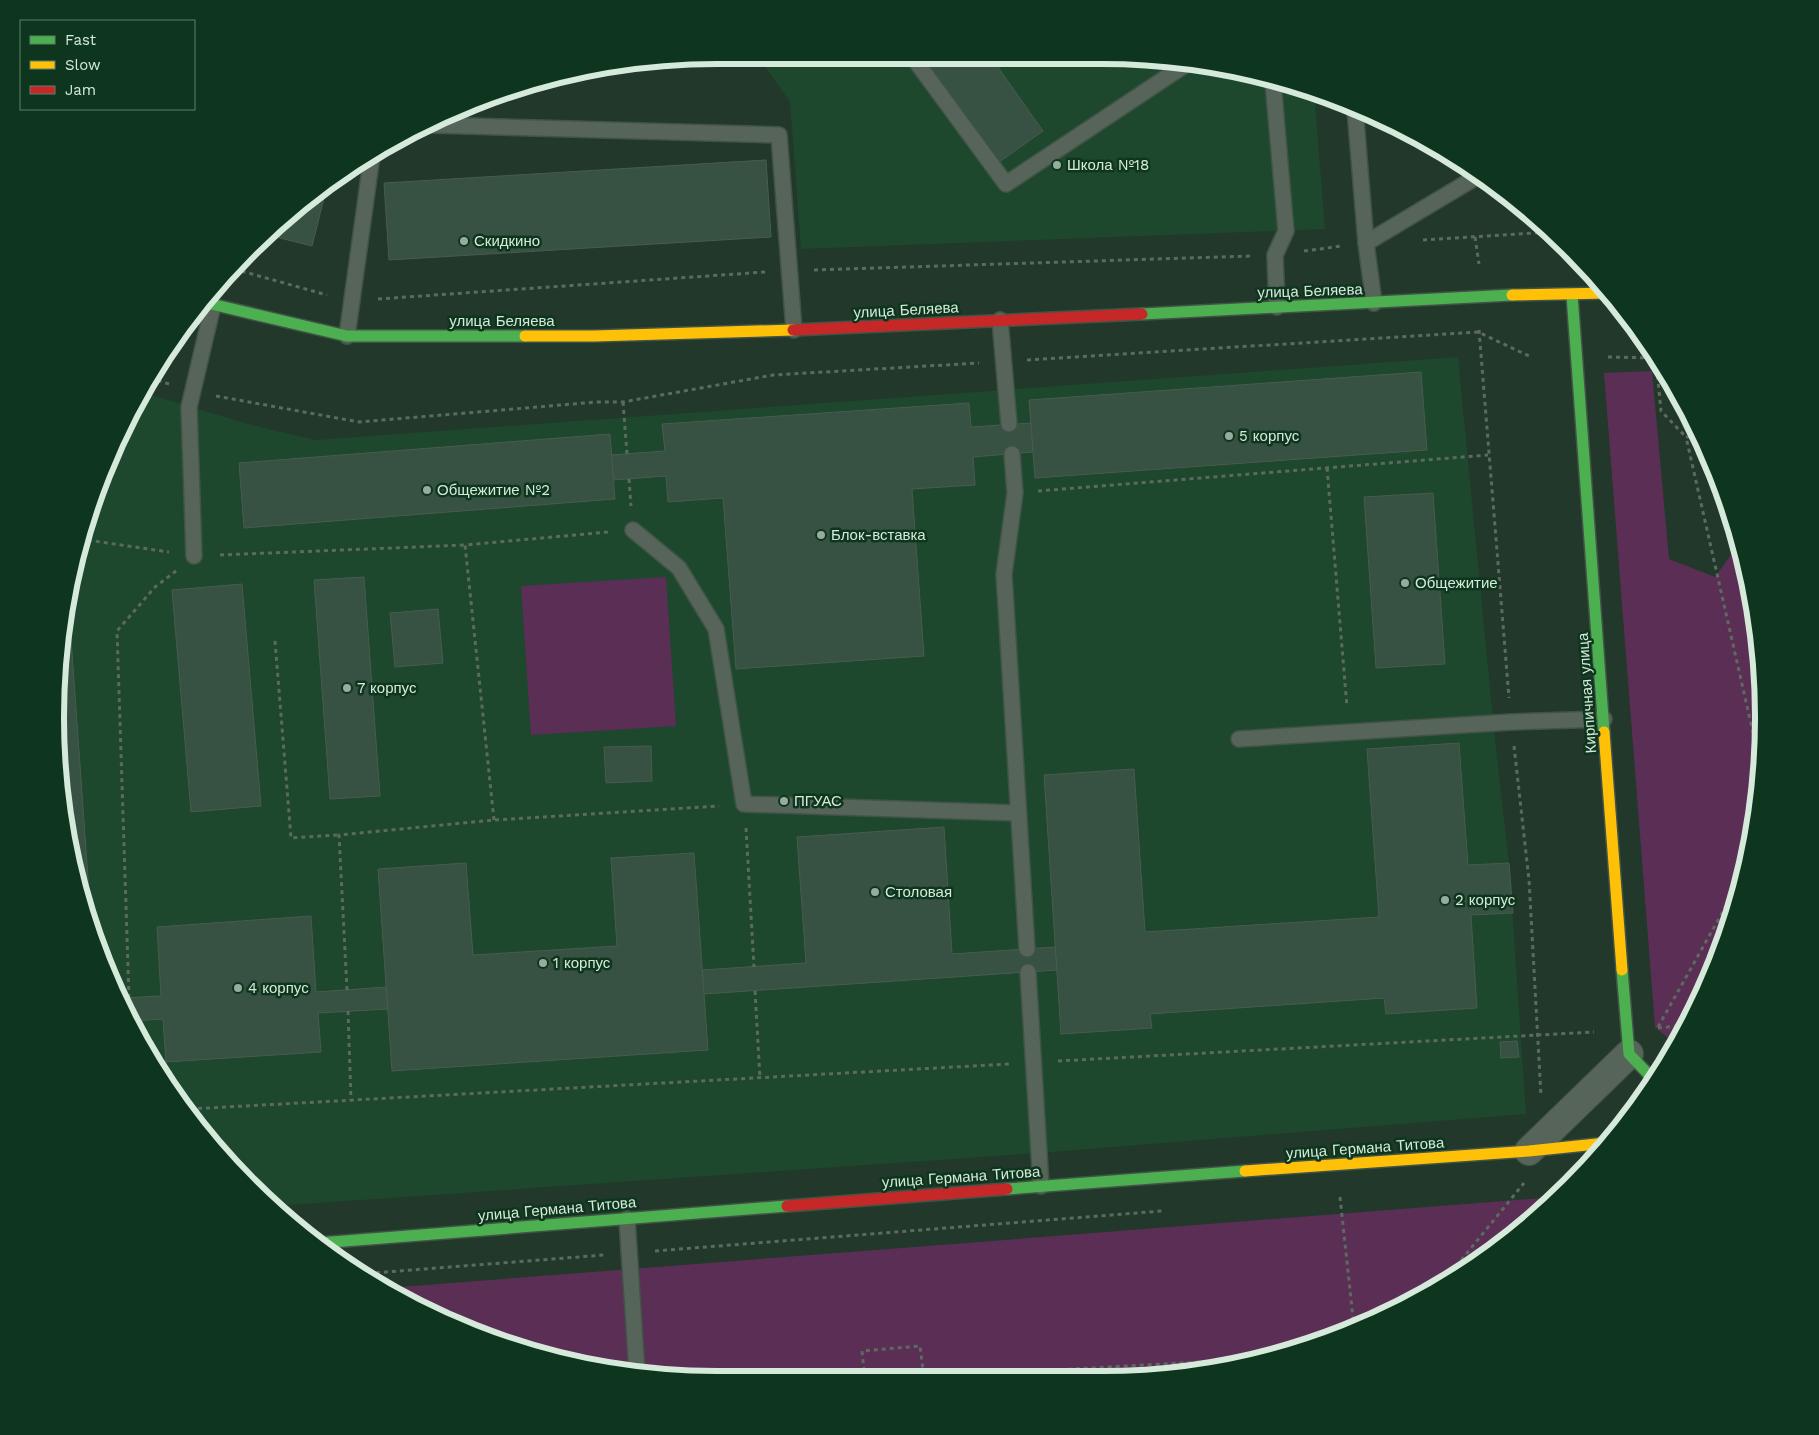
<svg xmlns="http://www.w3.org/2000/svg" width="1819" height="1435" viewBox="0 0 1819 1435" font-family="'Work Sans',sans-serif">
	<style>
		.built { fill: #1d482d }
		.green { fill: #5b2e55 }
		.building { fill: #375242; stroke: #495b4f }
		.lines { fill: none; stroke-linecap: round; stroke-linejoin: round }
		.lane-casing { stroke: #405347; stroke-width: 18 }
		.street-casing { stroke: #405347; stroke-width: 30 }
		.fast-casing { stroke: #405347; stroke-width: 14 }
		.slow-casing { stroke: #405347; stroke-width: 14 }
		.jam-casing { stroke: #405347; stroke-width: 14 }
		.path { stroke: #5c6a60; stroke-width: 3; stroke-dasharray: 4 4; stroke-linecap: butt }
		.lane { stroke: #56645a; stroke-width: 15 }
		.street { stroke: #56645a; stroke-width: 28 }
		.fast { stroke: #4caf50; stroke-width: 11 }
		.slow { stroke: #ffc107; stroke-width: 11 }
		.jam { stroke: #c62828; stroke-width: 11 }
		.poi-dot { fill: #96ac9c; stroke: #0e361e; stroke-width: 2 }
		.labels { text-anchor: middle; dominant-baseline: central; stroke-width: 5; stroke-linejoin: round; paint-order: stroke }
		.poi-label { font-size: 15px; fill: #d5eada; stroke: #0e361e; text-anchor: start }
		.street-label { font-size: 15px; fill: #d5eada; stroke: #0e361e }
		.rim { fill: none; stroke: #d5eada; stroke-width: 6 }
	</style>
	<rect width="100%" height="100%" fill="#22382a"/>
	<g class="built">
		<path d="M757,55l388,1 169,34 11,139 -524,20 -11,-147z"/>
		<path d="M1458,357l37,383 14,123 17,251 -487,39 -765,53 -25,-20 -105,-137 -66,-160 -23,-171 23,-172 63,-154 107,32 67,16z"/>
	</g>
	<g class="green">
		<path d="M1652,371l17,188 46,18 23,-32 20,86 5,130 -22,128 -45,121 -21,34 -20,-17 -51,-654z"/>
		<path d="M1675,387l11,23h-9z"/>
		<path d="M666,577l10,149 -145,9 -10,-149z"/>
		<path d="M1556,1197l-17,18 -106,76 -119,54 -169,34 -428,1 -128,-13 -125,-38 -77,-41z"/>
	</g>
	<g class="building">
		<path d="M919,56h71l53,75 -48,34z"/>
		<path d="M766,160l5,77 -382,23 -5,-77z"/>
		<path d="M326,190l-14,56 -44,-11z"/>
		<path d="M1421,372l6,78 -392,28 -6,-78z"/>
		<path d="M969,403l2,24 60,-4 2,29 -60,5 2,28 -63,4 12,167 -188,13 -13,-171 -55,4 -2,-26 -53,4 -2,-25 54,-4 -3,-27z"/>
		<path d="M610,434l5,65 -371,29 -5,-65z"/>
		<path d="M1433,493l12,171 -69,4 -12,-171z"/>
		<path d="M364,577l16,219 -50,3 -16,-219z"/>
		<path d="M242,584l19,222 -70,6 -19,-222z"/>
		<path d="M438,609l5,54 -48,4 -5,-54z"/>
		<path d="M69,610l22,310 -13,-31 -23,-171z"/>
		<path d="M1459,743l9,122 41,-2 4,50 -42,2 6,93 -91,6 -2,-16 -234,16 2,14 -91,6 -17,-259 90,-6 11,163 234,-15 -12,-168z"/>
		<path d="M651,746l1,35 -46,2 -2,-36z"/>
		<path d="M944,827l8,127 103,-7 2,23 -353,24 -2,-24 104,-7 -9,-126z"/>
		<path d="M694,853l14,197 -316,21 -14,-202 88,-6 7,92 144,-9 -6,-88z"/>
		<path d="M311,916l5,76 70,-5 2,22 -70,4 3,39 -155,10 -3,-43 -31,2 -9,-23 38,-2 -4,-69z"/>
		<path d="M1517,1041l2,16 -18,1 -1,-16z"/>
	</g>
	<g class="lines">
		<g class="lane-casing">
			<g id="lane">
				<path d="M912,56l94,128 179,-119"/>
				<path d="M1273,82l13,149 -11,24 2,52"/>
				<path d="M1355,109l11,134 8,60"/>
				<path d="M432,125l347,10 15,195"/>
				<path d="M1366,243l112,-67"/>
				<path d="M1000,320l9,104"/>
				<path d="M347,336l25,-181"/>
				<path d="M1012,454l3,39 -11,81 23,375"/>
				<path d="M633,530l46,38 37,61 28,175 274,9"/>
				<path d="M194,556l-5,-149 24,-102"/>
				<path d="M1239,739l272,-17 93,-3"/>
				<path d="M1028,972l13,214"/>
				<path d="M627,1219l10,153"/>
			</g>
		</g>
		<g class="street-casing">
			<path id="street" d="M1529,1151l100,-97"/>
		</g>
		<g class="fast-casing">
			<g id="fast">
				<path d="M1572,295l32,437"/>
				<path d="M207,303l140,33h178"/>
				<path d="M1142,314l370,-19"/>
				<path d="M1622,970l7,84 24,25"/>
				<path d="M1007,1189l238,-18"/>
				<path d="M319,1243l468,-37"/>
			</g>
		</g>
		<g class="slow-casing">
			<g id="slow">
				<path d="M1512,295l97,-2"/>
				<path d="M525,336h69l199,-6"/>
				<path d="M1604,732l18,238"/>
				<path d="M1245,1171l284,-20 77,-8"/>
			</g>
		</g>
		<g class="jam-casing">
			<g id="jam">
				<path d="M793,330l349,-16"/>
				<path d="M787,1206l220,-17"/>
			</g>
		</g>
		<g class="path">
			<path d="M1475,237l4,27"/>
			<path d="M1423,240l128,-8"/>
			<path d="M1304,251l38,-5"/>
			<path d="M234,269l93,26"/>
			<path d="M814,270l436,-14"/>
			<path d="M378,299l387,-27"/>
			<path d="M1479,330l30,368"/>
			<path d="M1608,357l47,1"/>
			<path d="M1027,360l451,-28 51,24"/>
			<path d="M1656,360l5,51 25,26"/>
			<path d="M150,378l19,6"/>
			<path d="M216,396l143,26 238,-20h26l150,-27 206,-12"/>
			<path d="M623,402l4,52"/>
			<path d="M1698,436l-12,1 75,331"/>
			<path d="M1327,468l20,239"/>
			<path d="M629,479l2,27"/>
			<path d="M1038,491l450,-36"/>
			<path d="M80,539l89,13"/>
			<path d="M220,555l245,-10"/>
			<path d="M275,641l16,197 48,-3"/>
			<path d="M1514,746l15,134 12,216"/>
			<path d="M494,820l-29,-275 143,-13"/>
			<path d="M746,828l8,139"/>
			<path d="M347,990l-8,-155 155,-15 225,-14"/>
			<path d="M755,991l5,87"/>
			<path d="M129,998l-12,-367 38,-44 21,-16"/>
			<path d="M348,1011l3,89"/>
			<path d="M1658,1027l86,-153"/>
			<path d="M1658,1028l29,-3"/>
			<path d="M1058,1061l536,-29"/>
			<path d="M190,1109l819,-45"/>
			<path d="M1340,1197l14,130"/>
			<path d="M655,1251l507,-40"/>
			<path d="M360,1274l244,-19"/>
			<path d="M1441,1285l83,-102"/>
			<path d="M1331,1337l7,-6 14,-3"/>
			<path d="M924,1377l313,-17"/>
			<path d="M865,1379l-3,-28 58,-5 4,32"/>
			<path d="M828,1380l36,-3"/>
		</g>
		<use href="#lane" class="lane"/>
		<use href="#street" class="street"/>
		<use href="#fast" class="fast"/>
		<use href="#slow" class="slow"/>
		<use href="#jam" class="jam"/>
	</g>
	<g class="poi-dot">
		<circle cx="1057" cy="165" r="5"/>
		<circle cx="464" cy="241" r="5"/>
		<circle cx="1229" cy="436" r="5"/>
		<circle cx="427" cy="490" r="5"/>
		<circle cx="821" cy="535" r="5"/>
		<circle cx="1405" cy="583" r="5"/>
		<circle cx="347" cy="688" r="5"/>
		<circle cx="784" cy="801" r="5"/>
		<circle cx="875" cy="892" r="5"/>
		<circle cx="1445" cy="900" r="5"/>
		<circle cx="543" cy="963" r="5"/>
		<circle cx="238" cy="988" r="5"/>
	</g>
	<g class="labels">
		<g class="poi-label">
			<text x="1067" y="165">Школа №18</text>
			<text x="474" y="241">Скидкино</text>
			<text x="1239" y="436">5 корпус</text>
			<text x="437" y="490">Общежитие №2</text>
			<text x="831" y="535">Блок-вставка</text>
			<text x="1415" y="583">Общежитие</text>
			<text x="357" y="688">7 корпус</text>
			<text x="794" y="801">ПГУАС</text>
			<text x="885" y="892">Столовая</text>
			<text x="1455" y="900">2 корпус</text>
			<text x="553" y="963">1 корпус</text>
			<text x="248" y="988">4 корпус</text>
		</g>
		<g class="street-label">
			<text transform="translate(1310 291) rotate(-2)">улица Беляева</text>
			<text transform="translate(906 310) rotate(-3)">улица Беляева</text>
			<text x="502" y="321">улица Беляева</text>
			<text transform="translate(1587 693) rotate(-94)">Кирпичная улица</text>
			<text transform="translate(1365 1148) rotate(-4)">улица Германа Титова</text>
			<text transform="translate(961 1177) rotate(-4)">улица Германа Титова</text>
			<text transform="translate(557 1209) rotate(-5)">улица Германа Титова</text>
		</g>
	</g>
	<path d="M0 0H1819V1435H0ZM717 64H1102A653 653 0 0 1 1755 717V718A653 653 0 0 1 1102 1371H717A653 653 0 0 1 64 718V717A653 653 0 0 1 717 64Z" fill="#0e361e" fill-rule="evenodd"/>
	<path class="rim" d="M717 64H1102A653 653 0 0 1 1755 717V718A653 653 0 0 1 1102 1371H717A653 653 0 0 1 64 718V717A653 653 0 0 1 717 64Z"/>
	<rect x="20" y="20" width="175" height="90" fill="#0e361e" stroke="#5e7e69"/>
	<rect x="30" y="36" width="25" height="8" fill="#4caf50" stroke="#5e7e69"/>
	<text x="65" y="45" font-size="15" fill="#d5eada">Fast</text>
	<rect x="30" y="61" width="25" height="8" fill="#ffc107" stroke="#5e7e69"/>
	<text x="65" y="70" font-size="15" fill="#d5eada">Slow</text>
	<rect x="30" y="86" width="25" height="8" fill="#c62828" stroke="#5e7e69"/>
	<text x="65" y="95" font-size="15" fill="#d5eada">Jam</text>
</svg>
